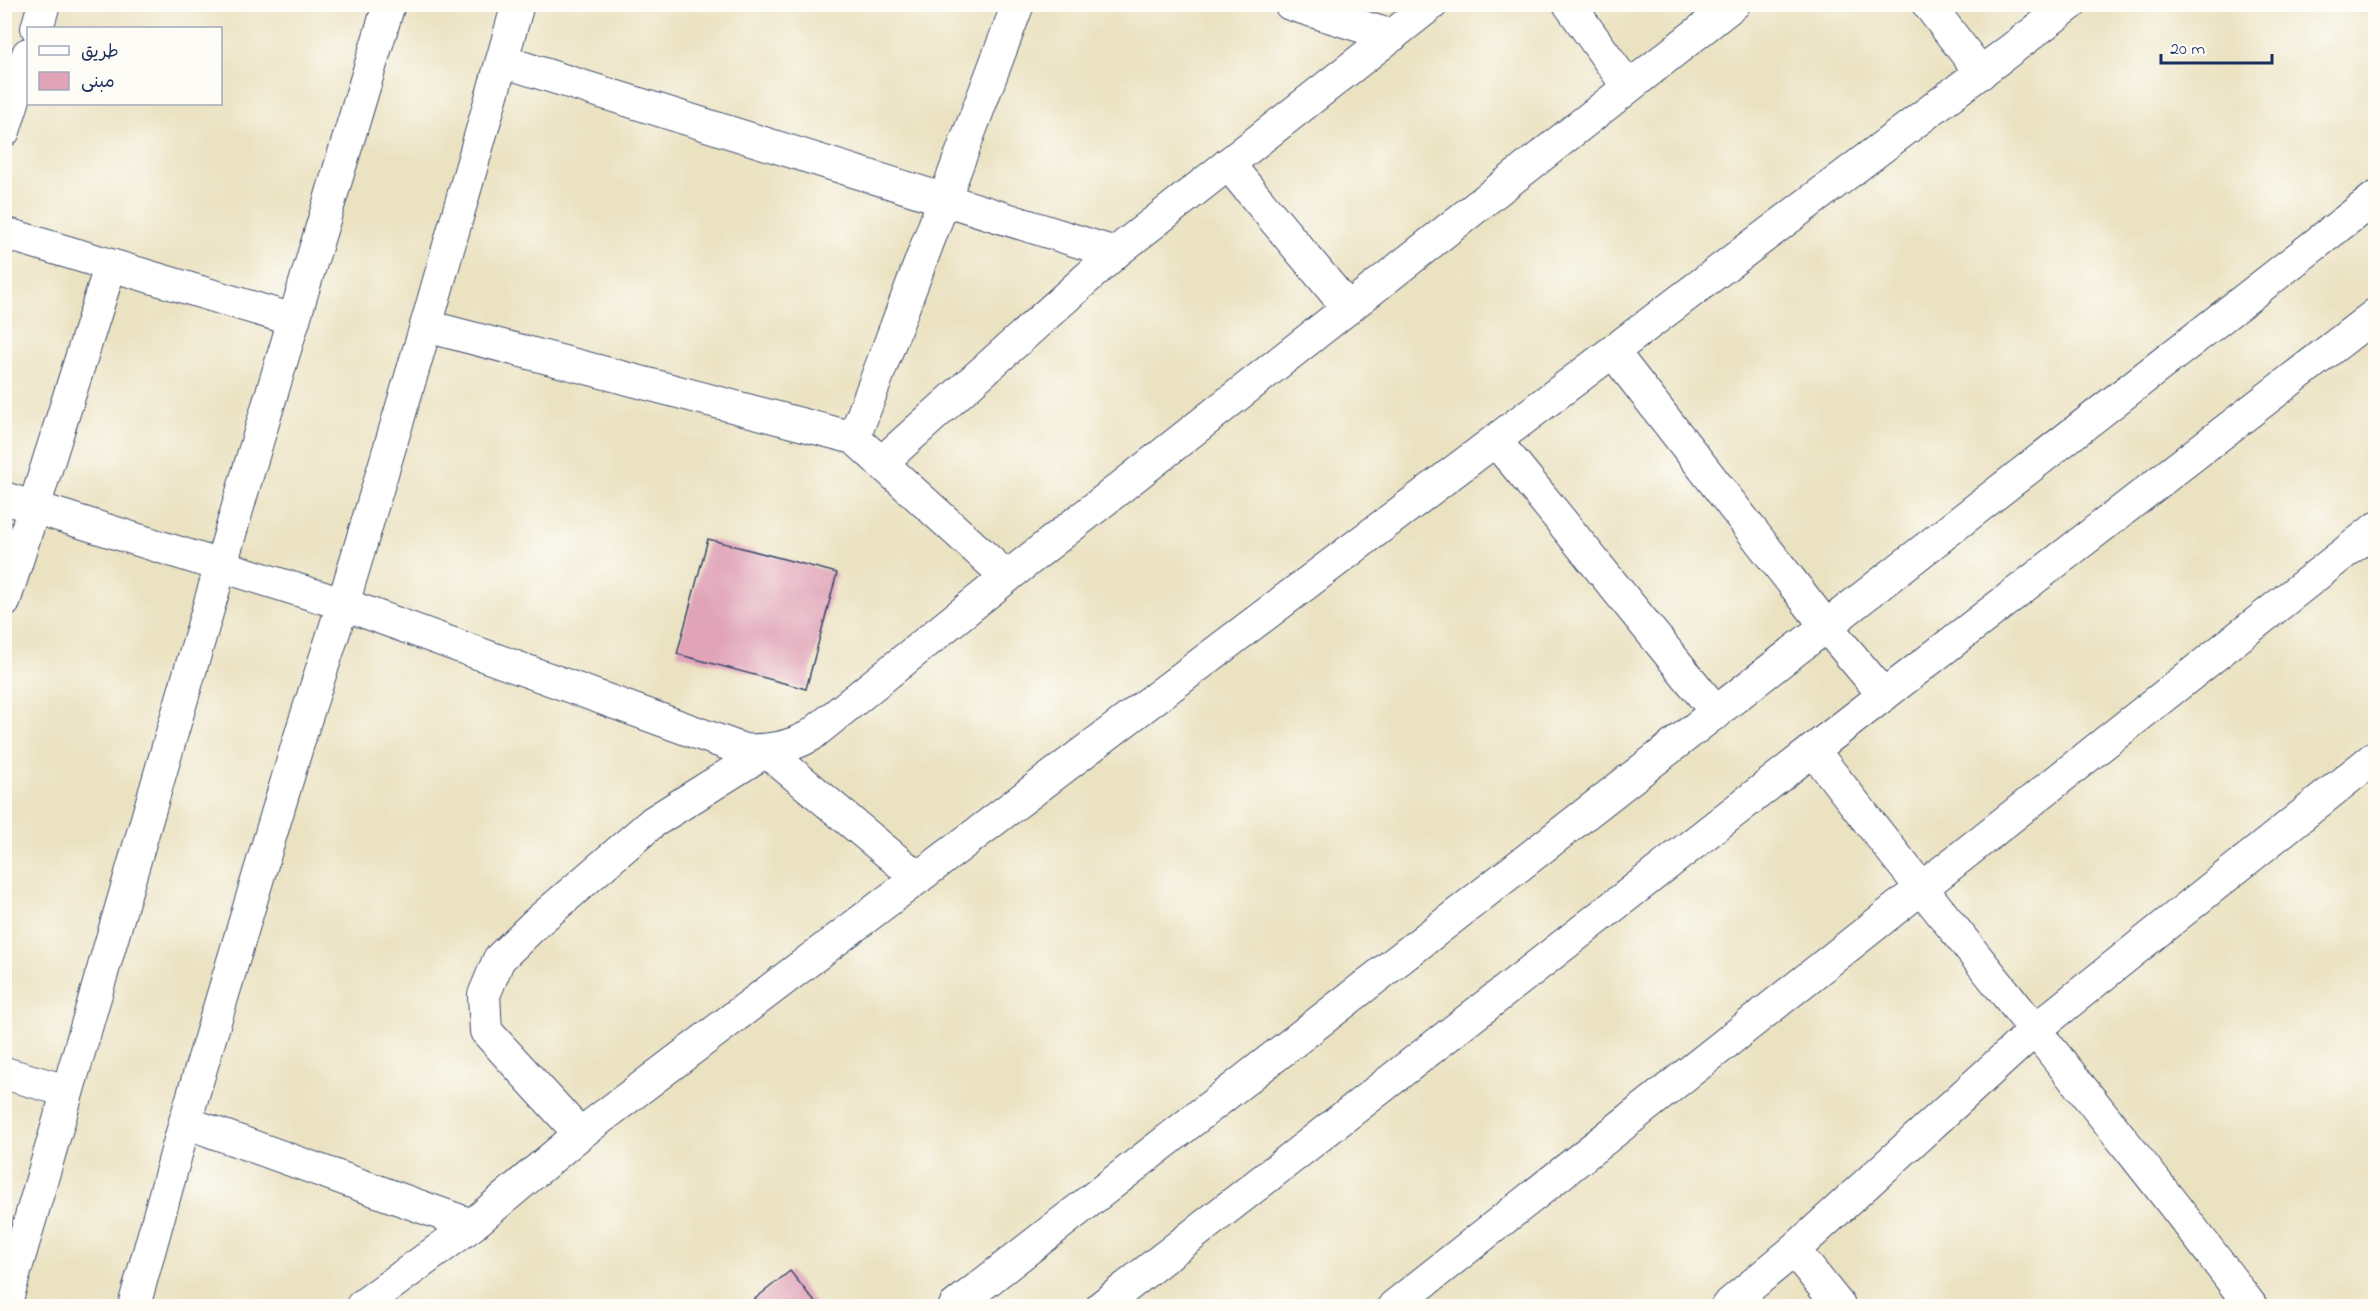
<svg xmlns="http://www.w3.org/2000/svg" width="2380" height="1311" viewBox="0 0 2380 1311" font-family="'Indie Flower','Playpen Sans Arabic',sans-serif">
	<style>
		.building { fill: #e0a3b7 }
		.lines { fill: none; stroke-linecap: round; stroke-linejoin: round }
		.street-casing { stroke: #3a4a6d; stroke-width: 34 }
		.street { stroke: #fff; stroke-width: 32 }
	</style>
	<rect width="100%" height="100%" fill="#fdfcf7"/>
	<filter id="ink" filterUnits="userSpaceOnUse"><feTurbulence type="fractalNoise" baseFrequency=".0167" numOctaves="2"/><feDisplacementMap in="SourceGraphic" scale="12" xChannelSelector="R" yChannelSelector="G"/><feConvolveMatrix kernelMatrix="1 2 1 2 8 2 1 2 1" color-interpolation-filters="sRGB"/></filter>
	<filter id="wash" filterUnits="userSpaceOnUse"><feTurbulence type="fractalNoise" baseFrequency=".008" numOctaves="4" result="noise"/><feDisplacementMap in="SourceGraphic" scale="24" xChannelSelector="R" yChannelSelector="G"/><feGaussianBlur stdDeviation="1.35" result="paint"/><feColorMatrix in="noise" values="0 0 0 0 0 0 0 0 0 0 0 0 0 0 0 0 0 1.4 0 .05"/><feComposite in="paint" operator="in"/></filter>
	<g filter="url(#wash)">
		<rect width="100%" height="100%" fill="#ebe2c1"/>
		<g id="blocks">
			<g class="building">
				<path d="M708,539l129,34 -31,116 -129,-35z"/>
				<path d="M790,1271l28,35h-72z"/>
			</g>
		</g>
	</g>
	<g filter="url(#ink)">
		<use href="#blocks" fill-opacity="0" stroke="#3a4a6d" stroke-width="1.5"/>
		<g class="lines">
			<g class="street-casing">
				<g id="street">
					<path d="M1290,4l102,32"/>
					<path d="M1569,4l59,83"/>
					<path d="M1928,4l53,69"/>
					<path d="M37,28l7,-24"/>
					<path d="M502,61l613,192"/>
					<path d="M4,131l24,-77"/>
					<path d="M1228,164l120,144"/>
					<path d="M4,233l290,87"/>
					<path d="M426,326l428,112"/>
					<path d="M1613,352l213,274 58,69"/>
					<path d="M1495,441l20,23 202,249"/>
					<path d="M881,463l234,-210 317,-249"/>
					<path d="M4,498l339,106 401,146c25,1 44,-2 66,-14l197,-159 727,-573"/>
					<path d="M1007,577l-153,-139 164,-434"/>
					<path d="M4,602l106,-335"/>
					<path d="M1813,750c144,187 296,367 438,556"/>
					<path d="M4,1073l63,18"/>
					<path d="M185,1122l287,103 108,-91 1491,-1130"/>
					<path d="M580,1134l-94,-103 -2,-36 15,-36 37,-36 117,-101 113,-71 152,127"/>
					<path d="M1794,1250l45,56"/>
					<path d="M5,1306l241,-827 143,-475"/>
					<path d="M134,1306l51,-184 117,-392 41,-126 83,-278 92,-322"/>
					<path d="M362,1306l110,-81"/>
					<path d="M955,1306l1421,-1109"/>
					<path d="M1102,1306l711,-556 563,-436"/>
					<path d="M1394,1306l982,-778"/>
					<path d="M1727,1306l67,-56 242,-221 340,-273"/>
				</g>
			</g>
			<use href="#street" class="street"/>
		</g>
	</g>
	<rect width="2380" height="1311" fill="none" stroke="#fdfcf7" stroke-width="24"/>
	<rect x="27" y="27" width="195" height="78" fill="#fdfcf7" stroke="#a3aaba" stroke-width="1.5"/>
	<rect x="39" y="46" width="30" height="9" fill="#ffffff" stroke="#a3aaba" stroke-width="1.5"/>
	<text x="81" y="57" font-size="18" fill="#1b2f5e">طريق</text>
	<rect x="39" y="72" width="30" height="18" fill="#e0a3b7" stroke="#a3aaba" stroke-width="1.5"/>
	<text x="81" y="87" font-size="18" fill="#1b2f5e">مبنى</text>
	<path d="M2161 54v9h111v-9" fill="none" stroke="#1b2f5e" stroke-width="3"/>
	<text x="2170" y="54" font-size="18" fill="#1b2f5e" stroke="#fdfcf7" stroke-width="4.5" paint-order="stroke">20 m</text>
</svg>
